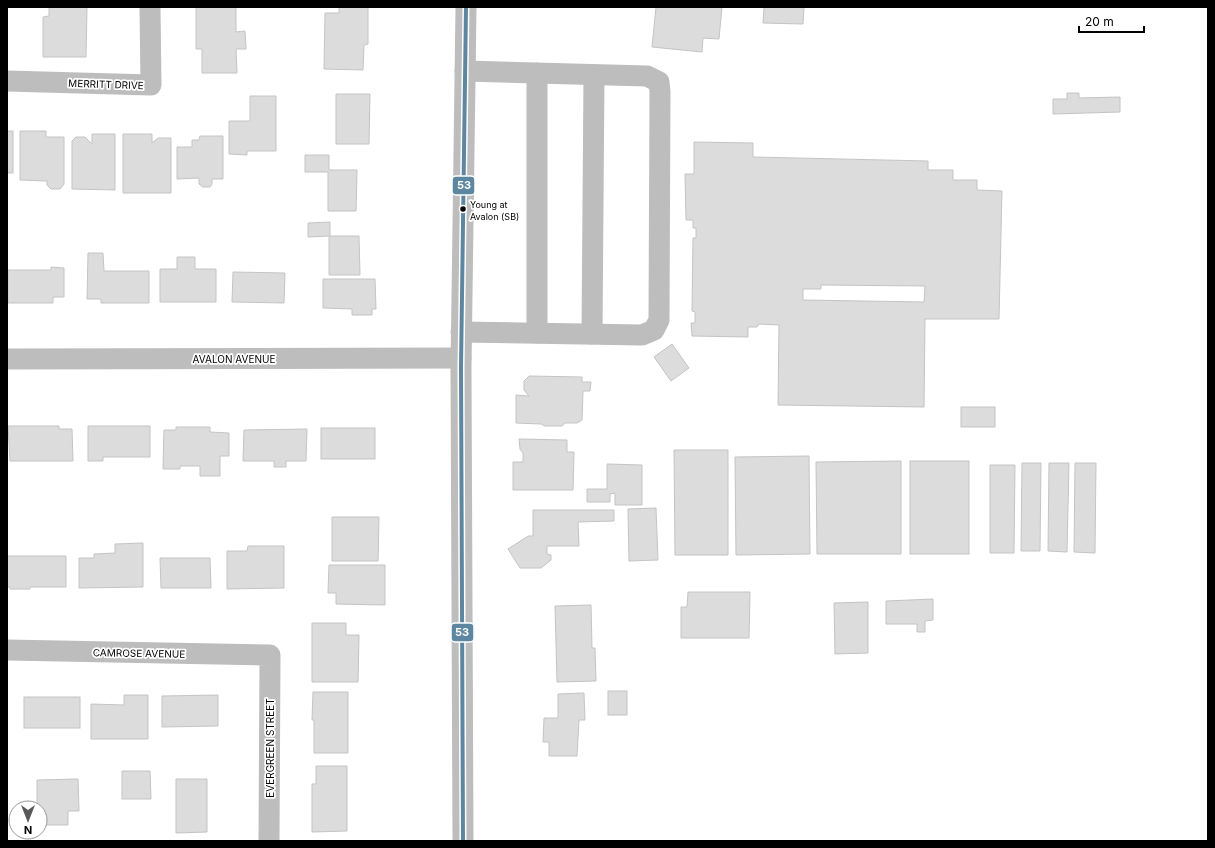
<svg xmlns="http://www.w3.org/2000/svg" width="1215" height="848" viewBox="0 0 1215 848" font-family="Inter,sans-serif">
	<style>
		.building { fill: #dcdcdc; stroke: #c4c4c4; fill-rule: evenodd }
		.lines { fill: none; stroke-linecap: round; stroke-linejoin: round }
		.minor { stroke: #bdbdbd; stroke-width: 21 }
		.bus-1-casing { stroke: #fff; stroke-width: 7 }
		.bus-1 { stroke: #5d87a1; stroke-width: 4 }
		.bus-dot { fill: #000; stroke: #fff; stroke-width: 1.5 }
		.labels { text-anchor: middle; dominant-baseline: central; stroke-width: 3.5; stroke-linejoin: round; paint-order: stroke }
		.bus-label { font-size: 9px; fill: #000; stroke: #fff; text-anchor: start }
		.street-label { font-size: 10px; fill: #000; stroke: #fff }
		.line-badge { stroke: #fff; stroke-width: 1.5 }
		.badge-label { font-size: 11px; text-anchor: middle; font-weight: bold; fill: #fff }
	</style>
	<rect width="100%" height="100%" fill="#fff"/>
	<g class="building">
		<path d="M49,7h38l-1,50h-43v-40l6,-1z"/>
		<path d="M196,7h40v25l9,-1 1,16v2h-10l1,24h-35v-24h-6z"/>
		<path d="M339,7h29v37l-4,1 -1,25 -39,-1 1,-56h14z"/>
		<path d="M656,7h66l-3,32 -16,-1 -1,14 -50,-5z"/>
		<path d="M764,7h40l-1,17 -40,-1z"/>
		<path d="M1067,93h12v5l41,-1v15l-67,2v-15h14z"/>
		<path d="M336,94h34l-1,50h-33z"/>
		<path d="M250,96h26v55h-29v4l-18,-1v-33h21z"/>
		<rect x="7" y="131" width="6" height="42"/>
		<path d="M20,131h26v6h18v47l-4,5h-9l-4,-4v-4l-27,-1z"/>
		<path d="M92,134h23v56l-43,-1v-48l4,-4h9l7,7z"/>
		<path d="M123,134h29v9l6,-5h13v55h-48z"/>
		<path d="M200,136h23v43h-11v5l-2,3h-7l-4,-3v-6l-22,1v-32h15v-7h7z"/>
		<path d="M694,142l59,1v14l175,4v9h25v10h24v10l25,1 -3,128h-74l-1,88 -146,-2 1,-80 -20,-1 -2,3h-9v10l-56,-1 -1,-13h4v-11l-3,-1 1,-73h3v-10h-3v-8h-7l-1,-46h9zM821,285l104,1 -1,16 -121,-2v-11h18z"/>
		<path d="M305,155h24v15h28l-1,41h-28v-39h-23z"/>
		<path d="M330,222v14h29l1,39h-31v-39l-21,1v-14z"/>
		<path d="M88,253h15l1,18h45v32h-48v-4h-14z"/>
		<path d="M177,257h18v12h21v33h-56v-33h17z"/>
		<path d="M51,267l13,1v29h-11v6h-45v-33h43z"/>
		<path d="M233,272l52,1 -1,30 -52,-1z"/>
		<path d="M323,279h52l1,30h-4v6h-20v-6l-29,-1z"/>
		<path d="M672,344l17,24 -18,13 -17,-24z"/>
		<path d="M529,376l53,1v5h9l-1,9h-7l-1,29 -5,3h-12l-3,3h-17l-4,-2 -25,-1v-28l13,1 -5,-6v-9z"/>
		<rect x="961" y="407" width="34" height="20"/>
		<path d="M8,426h51v3h13l1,32h-63z"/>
		<path d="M88,426h62v31h-47v4h-15z"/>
		<path d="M176,427h34v5l19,1v23h-9v20h-20v-10h-20v3h-17l1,-39h12z"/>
		<rect x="321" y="428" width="54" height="31"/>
		<path d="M307,429l-1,32h-20v6h-12v-6h-31l1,-31z"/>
		<path d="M519,439l48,1v12h7l-1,38h-60v-28h10v-9l-3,-4z"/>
		<path d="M674,450h54v105h-53z"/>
		<path d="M809,456l1,98 -74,1 -1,-98z"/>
		<path d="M901,461v93h-84l-1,-92z"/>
		<rect x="910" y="461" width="59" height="93"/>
		<path d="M1022,463h19l-1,88h-19z"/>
		<path d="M1049,463h20l-2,89 -19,-1z"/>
		<path d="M1075,463h21l-1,90 -21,-1z"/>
		<path d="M607,464l35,1v40h-27v-12l-5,1v8h-23v-13h20z"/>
		<path d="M990,465h25l-1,88h-24z"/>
		<path d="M656,508l2,52 -29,1 -1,-52z"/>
		<path d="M533,510h81v11l-36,1 1,24h-32v8l4,1v5l-10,8h-21l-12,-19 20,-13h5z"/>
		<path d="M332,517h47l-1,44h-46z"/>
		<path d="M143,543v44l-64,1v-30h15v-4l21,-1v-9z"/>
		<path d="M248,546h36v42l-57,1v-38h20z"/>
		<path d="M7,556h59v31h-36v2h-20v-2h-3z"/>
		<path d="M160,558h50l1,30h-50z"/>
		<path d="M329,565h56v40l-49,-1v-11h-8z"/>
		<path d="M688,592h62l-1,46h-68v-31h6z"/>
		<path d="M933,599v21l-8,1v11h-8v-8h-31v-23z"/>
		<path d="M868,602v51l-33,1 -1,-51z"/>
		<path d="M591,605l1,43h3l1,33 -39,1 -2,-76z"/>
		<path d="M312,623h34v12h13l-1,47h-46z"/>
		<rect x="608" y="691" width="19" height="24"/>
		<path d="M313,692h35v61h-34v-33h-2z"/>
		<path d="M584,693l1,27h-6l-2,36h-28v-14h-6l1,-24h14v-24z"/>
		<path d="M124,695h24v44h-57v-35l33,1z"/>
		<path d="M218,695v31l-56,1v-31z"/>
		<rect x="24" y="697" width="56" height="31"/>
		<path d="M316,766h31v65l-35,1v-48h4z"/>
		<path d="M122,771h28l1,28h-29z"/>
		<path d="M78,779l1,32h-11v14h-28v-17h-3v-28z"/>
		<path d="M176,779h31v53l-31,1z"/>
	</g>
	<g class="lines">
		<g class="minor">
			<path d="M537,73v260"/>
			<path d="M7,81l144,4 -1,-78"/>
			<path d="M461,332l181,3 12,-5 5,-10 1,-228 -1,-10 -12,-6 -182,-5"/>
			<path d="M592,334l2,-259"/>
			<path d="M7,359l454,-1"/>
			<path d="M7,650l263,5 -1,186"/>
			<path d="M463,841l-2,-473 5,-361"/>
		</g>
		<g class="bus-1-casing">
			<path id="bus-1" d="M463,841l-2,-473 5,-361"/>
		</g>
		<use href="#bus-1" class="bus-1"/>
	</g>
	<circle class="bus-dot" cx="463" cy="209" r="3.5"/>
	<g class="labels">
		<g class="bus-label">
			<text x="470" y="204">Young at<tspan x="470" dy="12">Avalon (SB)</tspan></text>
		</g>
		<g class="street-label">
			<text transform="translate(106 84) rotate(2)">MERRITT DRIVE</text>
			<text x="234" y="359">AVALON AVENUE</text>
			<text transform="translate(139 653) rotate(1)">CAMROSE AVENUE</text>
			<text transform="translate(270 748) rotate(-90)">EVERGREEN STREET</text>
		</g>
	</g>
	<g class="line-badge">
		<rect x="452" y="176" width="23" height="19" rx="4" fill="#5d87a1"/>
		<rect x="451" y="623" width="23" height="19" rx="4" fill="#5d87a1"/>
	</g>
	<g class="badge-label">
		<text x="464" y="189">53</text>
		<text x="462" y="636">53</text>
	</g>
	<rect width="1215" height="848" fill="none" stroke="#000000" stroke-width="16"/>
	<g transform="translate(28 820) rotate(180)"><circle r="19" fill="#ffffff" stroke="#999999"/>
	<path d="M0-3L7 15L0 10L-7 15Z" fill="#595959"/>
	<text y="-6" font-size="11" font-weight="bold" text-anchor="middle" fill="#000000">N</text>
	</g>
	<path d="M1079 26v6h65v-6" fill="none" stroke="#000000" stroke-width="2"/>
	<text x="1085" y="26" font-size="12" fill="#000000" stroke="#ffffff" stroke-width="3" paint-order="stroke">20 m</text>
</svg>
